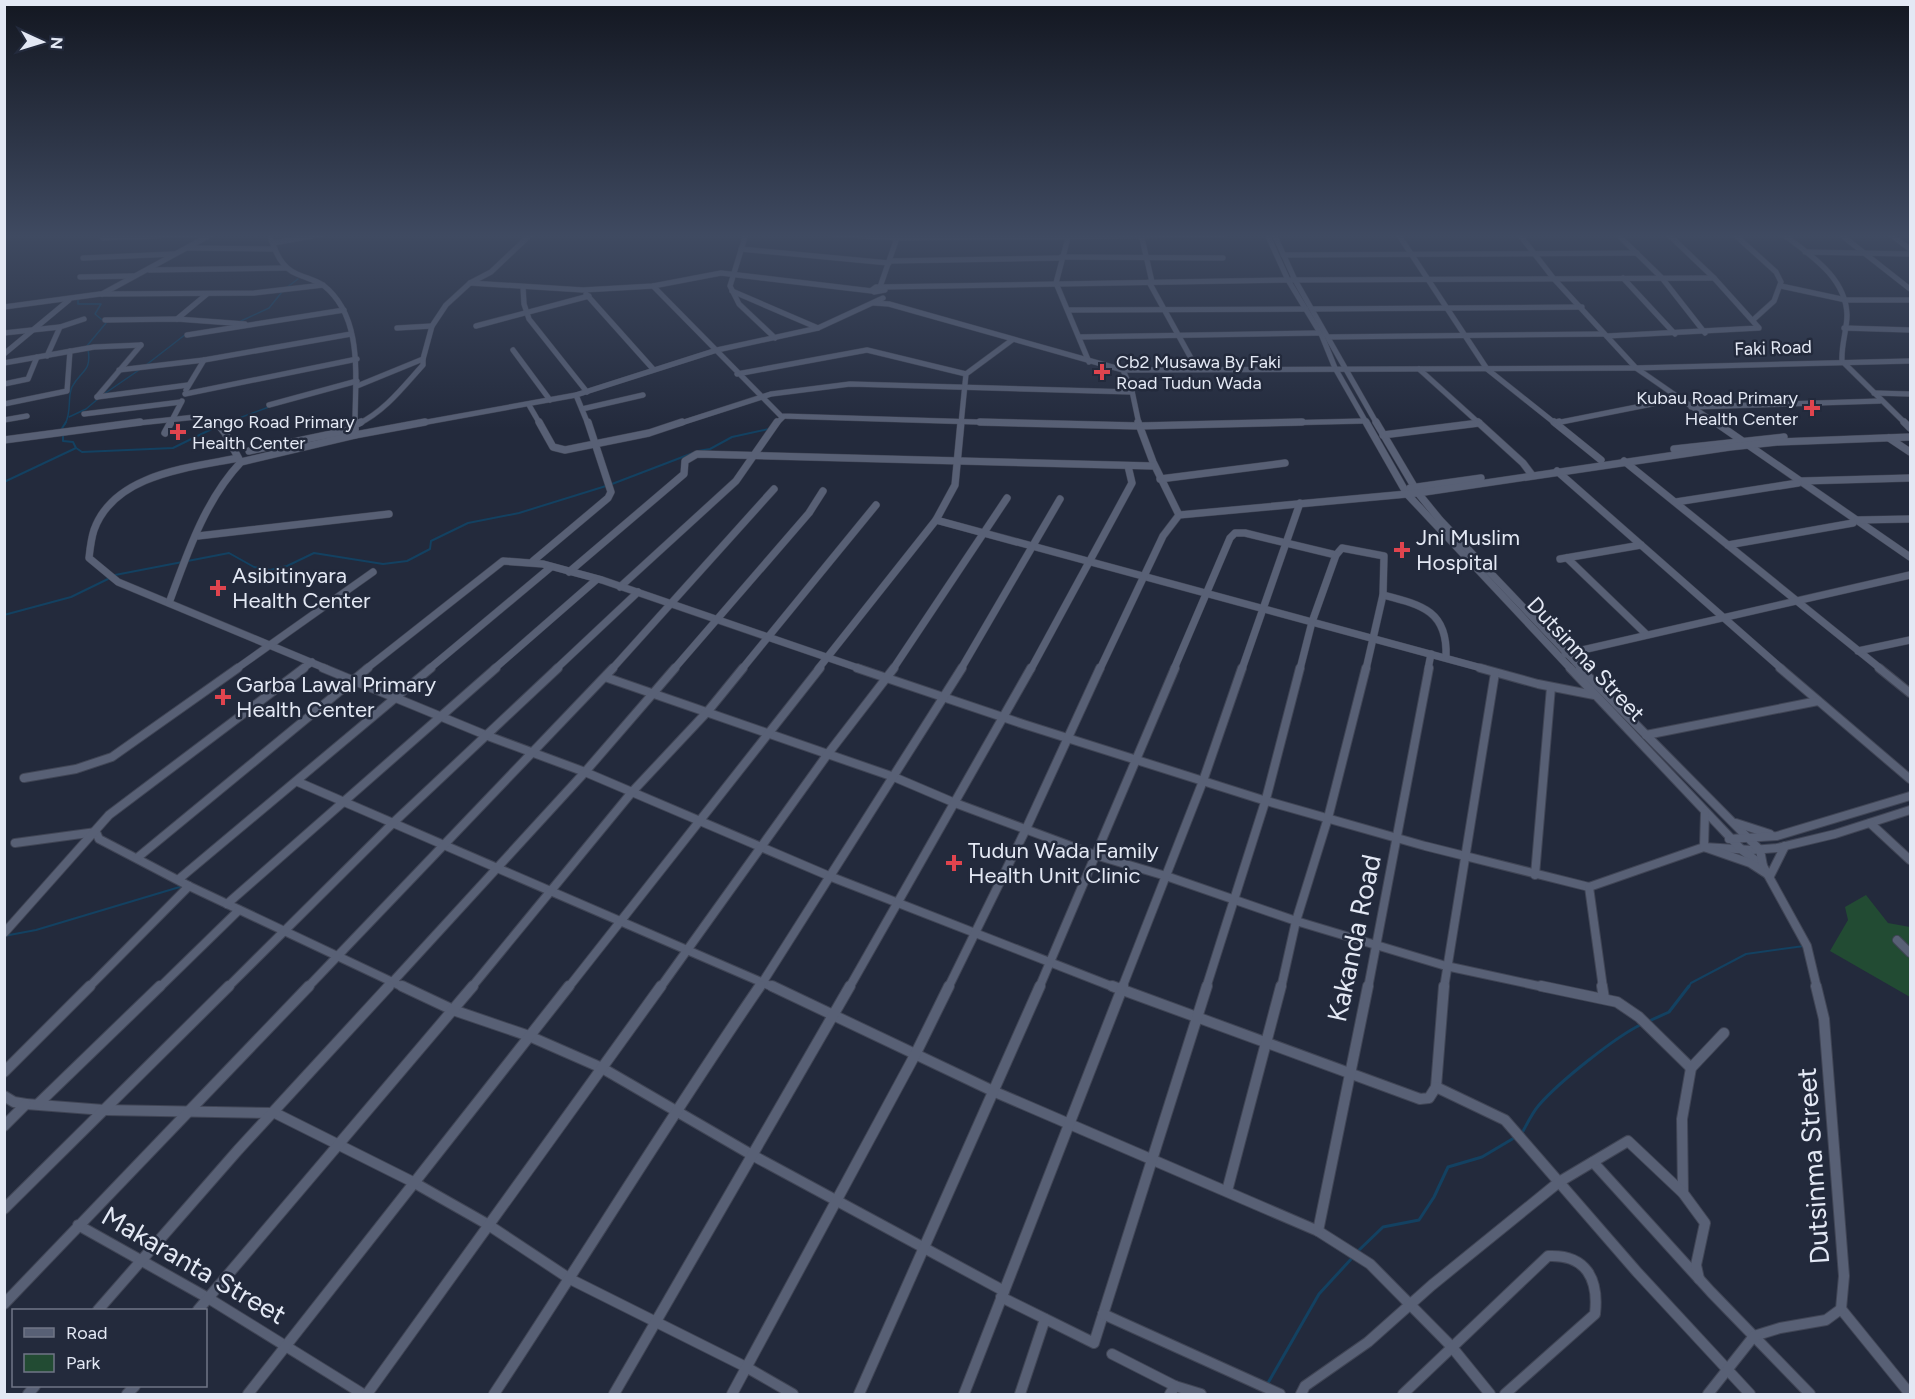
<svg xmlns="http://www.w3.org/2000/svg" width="1915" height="1399" viewBox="0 0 1915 1399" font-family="Figtree,sans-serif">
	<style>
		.green { fill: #224b33 }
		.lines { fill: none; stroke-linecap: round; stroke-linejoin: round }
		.stream-far2 { stroke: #134161; stroke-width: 1.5 }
		.stream-far1 { stroke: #134161; stroke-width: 2 }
		.stream { stroke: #134161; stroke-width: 3 }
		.minor-far3-casing { stroke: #404555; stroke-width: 6 }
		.minor-far2-casing { stroke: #404555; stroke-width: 8 }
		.minor-far1-casing { stroke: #404555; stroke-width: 10 }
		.minor-casing { stroke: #404555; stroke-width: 12 }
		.minor-far3 { stroke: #586075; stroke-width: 5 }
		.minor-far2 { stroke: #586075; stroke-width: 7 }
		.minor-far1 { stroke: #586075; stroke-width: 8 }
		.minor { stroke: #586075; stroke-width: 10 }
		.health-dot { fill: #e0444e; stroke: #232a3c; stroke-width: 2 }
		.labels { text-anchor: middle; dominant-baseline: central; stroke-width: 5; stroke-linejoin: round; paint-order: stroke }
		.far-street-label { font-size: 18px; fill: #e3e8f4; stroke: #232a3c }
		.far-poi-label { font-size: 18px; fill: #e3e8f4; stroke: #232a3c; text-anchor: start }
		.poi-label { font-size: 22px; fill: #e3e8f4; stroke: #232a3c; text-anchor: start }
		.street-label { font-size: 22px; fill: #e3e8f4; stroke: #232a3c }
		.near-street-label { font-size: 27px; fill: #e3e8f4; stroke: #232a3c }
	</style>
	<rect width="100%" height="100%" fill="#232a3c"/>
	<path class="green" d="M1866,895l22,28 22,4v70l-80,-46 18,-31 -3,-13z"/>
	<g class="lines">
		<g class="stream-far2">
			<path d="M286,288l12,-9"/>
			<path d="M78,300v4h23l-6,10 11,9 -20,24"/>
			<path d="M241,321l28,-13 13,-16"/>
			<path d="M146,365l40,-31"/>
			<path d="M104,394l35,-24"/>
			<path d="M69,417l17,-8 13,-11"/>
			<path d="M65,424c7,-12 2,-26 7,-37 9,-17 20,-15 16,-38"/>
			<path d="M223,424l46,-17"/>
		</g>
		<g class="stream-far1">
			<path d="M61,430l5,-8"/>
			<path d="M76,448l6,4 91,-4 53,-26"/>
			<path d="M698,451l12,-2 22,-12 37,-8"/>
			<path d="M4,482l72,-34 -3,-6 -10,-1v-6"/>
			<path d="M612,484l81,-31"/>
			<path d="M115,575l114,-22 25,14 16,3 17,-4 27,-13 69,11 24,-3 23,-12 1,-8 37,-18 51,-10 87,-27"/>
			<path d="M4,615l67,-18 39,-19"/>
			<path d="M4,936l32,-6 147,-44"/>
			<path d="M1688,988l3,-5 55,-29 58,-8"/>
		</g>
		<g class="stream">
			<path d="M1647,1022l22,-10 20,-26"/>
			<path d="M1522,1133c5,-9 10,-20 17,-28 20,-23 76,-68 103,-81"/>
			<path d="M1357,1252l26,-25 36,-7 15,-23 14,-30 34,-10 32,-19"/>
			<path d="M1268,1383l51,-89 34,-37"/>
		</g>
		<g class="minor-far3-casing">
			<g id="minor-far3">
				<path d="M269,234c6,16 11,33 28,40 9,4 18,6 26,11 41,32 32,93 32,139"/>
				<path d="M746,234l-16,52 9,18 36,34"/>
				<path d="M832,234l65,4 325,-3"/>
				<path d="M1069,234l-13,49 33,79"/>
				<path d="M1141,234l11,48"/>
				<path d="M1267,234l21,46 34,56 13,32 32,56"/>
				<path d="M1274,234l21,46 82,144"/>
				<path d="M1398,234l89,135 69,55"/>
				<path d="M1519,234l35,45 82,89 81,56"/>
				<path d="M1617,234l45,44 43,55"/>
				<path d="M1734,234l42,38 5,10 -7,19 -21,19"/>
				<path d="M1783,234c27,21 63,43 64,81 0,15 -6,30 -5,46l64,63"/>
				<path d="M1840,234l70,55"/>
				<path d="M1890,234l20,15"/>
				<path d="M103,238l98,-4"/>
				<path d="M273,243l50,-9"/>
				<path d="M188,248l87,1"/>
				<path d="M741,249l148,14"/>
				<path d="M1805,252l105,2"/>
				<path d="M1283,255l354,-2"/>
				<path d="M1061,257l162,1"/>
				<path d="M83,258l91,-4"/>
				<path d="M889,261l172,-3"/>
				<path d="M149,270l138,-2"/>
				<path d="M80,277l54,-1"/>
				<path d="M1623,278l52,56"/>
				<path d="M1149,282l48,87"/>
				<path d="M470,283l113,7 70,-4 68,-13 151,18"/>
				<path d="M653,286l128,130 265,8"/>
				<path d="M1781,286l65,14h64"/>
				<path d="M523,287l1,17 5,15 58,73"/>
				<path d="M876,287h6l3,3 -11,2 -2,-2z"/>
				<path d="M880,287l18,-52"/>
				<path d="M881,287l407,-7 426,-2"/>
				<path d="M732,291l86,37"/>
				<path d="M102,294l110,-60"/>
				<path d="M586,294l67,75"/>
				<path d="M874,303l15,1 234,66 9,21 7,33"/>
				<path d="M4,307l96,-13 154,-1 69,-8"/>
				<path d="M1313,309l269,-2"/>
				<path d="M1068,310l238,-1"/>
				<path d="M177,319l30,-25"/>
				<path d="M105,320l72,-1 68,5"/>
				<path d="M476,326l113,-30"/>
				<path d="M397,328l35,-2"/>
				<path d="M1844,328l66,2"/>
				<path d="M4,333l56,-6 24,-8"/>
				<path d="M187,335l157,-25"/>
				<path d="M1607,336l152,-8 -45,-50 -46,-44"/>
				<path d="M1079,337l240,-4"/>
				<path d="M1328,337l276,-3"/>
				<path d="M513,350l37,50"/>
				<path d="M4,354l65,-54"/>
				<path d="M47,356l13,-29"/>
				<path d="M4,363l90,-16 47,-2"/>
				<path d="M1419,369l61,55"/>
				<path d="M119,370l85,-10 147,-26"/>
				<path d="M1123,370l513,-2 274,-7"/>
				<path d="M737,374l130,-24 99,24"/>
				<path d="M4,384l24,-5 9,-22"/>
				<path d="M357,386l66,-27 9,-33 14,-21 24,-22 21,-11 40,-38"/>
				<path d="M186,390l18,-30"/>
				<path d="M1874,393l36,1"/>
				<path d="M185,394l172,-35"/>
				<path d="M576,395l12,29"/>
				<path d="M97,397l91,-12"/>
				<path d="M97,397l44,-52"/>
				<path d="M4,404l63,-13 3,-40"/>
				<path d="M269,405l88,-24"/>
				<path d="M529,405l11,19"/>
				<path d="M1691,407l189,-6"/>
				<path d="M582,409l61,-14"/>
				<path d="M84,414l97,-12"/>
				<path d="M4,420l23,-4"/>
				<path d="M1556,423l121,-24"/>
				<path d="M129,424l67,-7 22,7"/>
				<path d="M170,424l12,-23"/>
				<path d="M358,424c27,-13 45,-37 65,-59v-6"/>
				<path d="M416,424l160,-29 141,-45 101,-22 65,-30"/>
				<path d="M678,424l93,-30 79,-10 282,8"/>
				<path d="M776,424l7,-7"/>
				<path d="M961,424l5,-50 46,-34"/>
				<path d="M1234,424l129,-3"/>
				<path d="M1472,424l7,-1"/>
			</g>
		</g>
		<g class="minor-far2-casing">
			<g id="minor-far2">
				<path d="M216,422l9,11 15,28"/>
				<path d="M539,422l14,25 12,3 84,-17 33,-11"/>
				<path d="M980,422l159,4 163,-4"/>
				<path d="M1138,422l15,40 26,53"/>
				<path d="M1366,422l41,72 164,175"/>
				<path d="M1376,422l42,71 22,27 142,149"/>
				<path d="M1478,422l45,41 9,12"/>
				<path d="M1554,422l47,38"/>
				<path d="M1715,422l195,135"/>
				<path d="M1904,422l6,6"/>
				<path d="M1556,423l3,-1"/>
				<path d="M355,425l6,-3"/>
				<path d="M165,433l6,-11"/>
				<path d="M355,435v-13"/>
				<path d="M1383,435l96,-12"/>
				<path d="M1889,438l21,14"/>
				<path d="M4,440l136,-18"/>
				<path d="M1674,449l110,-12"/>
				<path d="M249,451l106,-22"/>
				<path d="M238,458c-50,10 -124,16 -144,72 -3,9 -4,19 -5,28l29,24 209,87"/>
				<path d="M1624,461l257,208"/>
				<path d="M1557,471l225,198"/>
				<path d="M1160,479l125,-16"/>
				<path d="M1802,481l108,-3"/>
				<path d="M1410,488l71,-10"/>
				<path d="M1676,502l122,-19"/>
				<path d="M936,520l549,149"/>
				<path d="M1858,520l52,-1"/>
				<path d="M198,536l191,-22"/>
				<path d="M1728,545l125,-22"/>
				<path d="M1567,558l79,76"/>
				<path d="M1560,559l81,-14"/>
				<path d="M533,561l75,-63 3,-6 -23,-70"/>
				<path d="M569,572l115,-98 1,-13 12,-7 456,12"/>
				<path d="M620,587l116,-106 41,-59"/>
				<path d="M1383,595c39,10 65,16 63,62"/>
				<path d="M169,603c18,-49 36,-103 72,-141l114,-27 70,-13"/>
				<path d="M1858,651l52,-11"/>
				<path d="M1565,654l345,-79"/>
				<path d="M236,669l137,-97"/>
				<path d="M302,669l10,-7"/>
				<path d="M366,669l137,-108 40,3 59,16 259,89"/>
				<path d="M429,669l122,-102"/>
				<path d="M494,669l102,-89"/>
				<path d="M556,669l82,-77"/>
				<path d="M612,669l162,-180"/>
				<path d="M674,669l135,-156 14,-22"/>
				<path d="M742,669l134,-164"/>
				<path d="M818,669l118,-149 19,-35 6,-63"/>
				<path d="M893,669l114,-171"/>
				<path d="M961,669l99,-170"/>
				<path d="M1031,669l101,-186 -4,-17"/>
				<path d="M1100,669l63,-133 16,-21 239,-22 312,-46 47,-5 133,-5"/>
				<path d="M1174,669l56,-131 5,-5h10l91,22 6,-7 42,8 -1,39 -17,74"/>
				<path d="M1242,669l58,-166"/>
				<path d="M1300,669l12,-47 24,-67"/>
				<path d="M1428,669l3,-15"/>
			</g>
		</g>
		<g class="minor-far1-casing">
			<g id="minor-far1">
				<path d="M323,668l165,68 97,36 244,104 287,112"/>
				<path d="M857,668l166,56 240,76 162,46 164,41 115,-40 48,3 25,-2 58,-14 75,-24"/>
				<path d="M1480,668l58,16 56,11"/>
				<path d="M1570,668l172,182 21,16 44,80 10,42"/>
				<path d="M1580,668l180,182 3,16"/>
				<path d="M1780,668l130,111"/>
				<path d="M1879,668l31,25"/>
				<path d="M605,677l289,100 61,26 140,52 71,21 130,45 150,45 102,22"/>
				<path d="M1646,735l172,-34"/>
				<path d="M24,778l52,-9 36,-12 126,-89"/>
				<path d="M298,782l477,206"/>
				<path d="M1705,812l-1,35 46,16 20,13 15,-30"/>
				<path d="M1736,823l34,11"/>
				<path d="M1870,823l40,37"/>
				<path d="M96,832l3,7 90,47 216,102"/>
				<path d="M1729,839l48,-3 133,-40"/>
				<path d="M15,843l81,-11"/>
				<path d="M137,858l231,-190"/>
				<path d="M1535,875l16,-188"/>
				<path d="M179,879l252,-211"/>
				<path d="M1589,887l14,101"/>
				<path d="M227,904l269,-236"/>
				<path d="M5,932l104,-117 195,-147"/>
				<path d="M1897,940l13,13"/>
				<path d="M88,988l101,-102"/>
				<path d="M159,988l80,-78"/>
				<path d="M227,988l166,-165 165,-155"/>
				<path d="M307,988l306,-320"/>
				<path d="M387,988l198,-216 90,-104"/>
				<path d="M471,988l161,-196 76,-81 35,-43"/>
				<path d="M568,988l252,-320"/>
				<path d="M660,988l167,-233 67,-87"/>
				<path d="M759,988l203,-320"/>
				<path d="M849,988l182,-320"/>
				<path d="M948,988l78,-159 74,-161"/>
				<path d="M1039,988l136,-320"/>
				<path d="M1122,988l81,-207 39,-113"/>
				<path d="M1206,988l60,-189 34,-131"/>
				<path d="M1281,988l15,-67 32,-103 38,-150"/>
				<path d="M1368,988l61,-320"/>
				<path d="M1444,988l51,-315"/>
			</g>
		</g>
		<g class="minor-casing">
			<g id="minor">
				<path d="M402,986l51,24 76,26 73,32 150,87 252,136"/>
				<path d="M772,986l223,106 323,139 52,33 81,82 39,48"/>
				<path d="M1112,986l308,113 9,-1 7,-11 8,-101"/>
				<path d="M1541,986l76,16 22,15 52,51"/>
				<path d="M1602,986l2,12"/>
				<path d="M4,1072l86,-86"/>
				<path d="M1436,1087l69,33 132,152 113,122"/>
				<path d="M4,1096l10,6 12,2 78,6 171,3 138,69 74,42 83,55 176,88 47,27"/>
				<path d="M38,1104l122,-118"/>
				<path d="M4,1126l22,-22"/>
				<path d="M1593,1162l118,130 99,102"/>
				<path d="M1227,1191l54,-205"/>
				<path d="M1683,1193l-1,-74 9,-51 33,-35"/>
				<path d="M4,1209l225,-223"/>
				<path d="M78,1225l130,73 155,96"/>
				<path d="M1318,1231l50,-245"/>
				<path d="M1001,1297l93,46 113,-357"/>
				<path d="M4,1304l305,-318"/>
				<path d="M1841,1309l69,85"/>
				<path d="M98,1310l140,-160 151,-164"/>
				<path d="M198,1310l275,-324"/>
				<path d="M1103,1314l177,80"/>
				<path d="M1112,1354l63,32 26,8"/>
				<path d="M28,1394l7,-8"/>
				<path d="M127,1394l8,-8"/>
				<path d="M248,1394l321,-408"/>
				<path d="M367,1394l294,-408"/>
				<path d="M494,1394c90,-136 174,-274 266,-408"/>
				<path d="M614,1394l236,-408"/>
				<path d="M732,1394l183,-339 34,-69"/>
				<path d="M859,1394l181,-408"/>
				<path d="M964,1394l159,-408"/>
				<path d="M1020,1394l25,-75"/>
				<path d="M1170,1394l5,-8"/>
				<path d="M1301,1394l4,-8 63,-44 64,-57 127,-103 69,-41 55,52 22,30 -9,42 3,14"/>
				<path d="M1403,1394l145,-138c38,-2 51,23 47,58l-90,80"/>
				<path d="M1708,1394l46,-58 26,-8 46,-8 15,-11 3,-33 -20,-257 -8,-33"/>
			</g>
		</g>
		<use href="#minor-far3" class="minor-far3"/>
		<use href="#minor-far2" class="minor-far2"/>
		<use href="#minor-far1" class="minor-far1"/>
		<use href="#minor" class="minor"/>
	</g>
	<linearGradient id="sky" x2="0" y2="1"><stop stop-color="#131721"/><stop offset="0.55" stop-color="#3f4a61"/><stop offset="1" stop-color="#3f4a61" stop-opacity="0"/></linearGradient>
	<rect width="1915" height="429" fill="url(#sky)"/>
	<g class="health-dot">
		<path d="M1099 363h6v6h6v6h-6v6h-6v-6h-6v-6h6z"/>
		<path d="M1809 399h6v6h6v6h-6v6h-6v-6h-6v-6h6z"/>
		<path d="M175 423h6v6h6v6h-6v6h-6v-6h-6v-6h6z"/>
		<path d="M1399 541h6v6h6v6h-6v6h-6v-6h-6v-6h6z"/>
		<path d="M215 579h6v6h6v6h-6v6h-6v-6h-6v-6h6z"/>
		<path d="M220 688h6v6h6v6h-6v6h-6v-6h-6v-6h6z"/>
		<path d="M951 854h6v6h6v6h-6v6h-6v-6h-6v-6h6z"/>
	</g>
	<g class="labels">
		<g class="far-street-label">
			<text transform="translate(1773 348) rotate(-2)">Faki Road</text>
		</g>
		<g class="far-poi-label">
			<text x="1116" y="362">Cb2 Musawa By Faki<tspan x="1116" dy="21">Road Tudun Wada</tspan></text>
			<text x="1798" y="398" text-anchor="end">Kubau Road Primary<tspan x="1798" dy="21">Health Center</tspan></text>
			<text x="192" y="422">Zango Road Primary<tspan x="192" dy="21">Health Center</tspan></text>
		</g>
		<g class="poi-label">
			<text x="1416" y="537">Jni Muslim<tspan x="1416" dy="25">Hospital</tspan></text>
			<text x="232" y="575">Asibitinyara<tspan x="232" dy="25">Health Center</tspan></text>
			<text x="236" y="684">Garba Lawal Primary<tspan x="236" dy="25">Health Center</tspan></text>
			<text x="968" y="850">Tudun Wada Family<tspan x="968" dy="25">Health Unit Clinic</tspan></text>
		</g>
		<g class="street-label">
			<text transform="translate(1586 659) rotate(47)">Dutsinma Street</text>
		</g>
		<g class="near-street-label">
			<text transform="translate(1354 938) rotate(-78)">Kakanda Road</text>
			<text transform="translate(1813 1166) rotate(-94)">Dutsinma Street</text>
			<text transform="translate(194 1265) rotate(30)">Makaranta Street</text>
		</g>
	</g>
	<rect width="1915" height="1399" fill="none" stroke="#e3e8f4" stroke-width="12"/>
	<rect x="12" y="1309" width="195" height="78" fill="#232a3c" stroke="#707686" stroke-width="1.5"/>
	<rect x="24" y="1328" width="30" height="9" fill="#586075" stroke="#707686" stroke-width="1.5"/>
	<text x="66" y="1339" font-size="18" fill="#e3e8f4">Road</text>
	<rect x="24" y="1354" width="30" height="18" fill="#224b33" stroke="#707686" stroke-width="1.5"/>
	<text x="66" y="1369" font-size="18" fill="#e3e8f4">Park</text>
	<g transform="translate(42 42) rotate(94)" stroke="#232a3c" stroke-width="4.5" paint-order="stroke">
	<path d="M0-4.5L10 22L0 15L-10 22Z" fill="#e3e8f4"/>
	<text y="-9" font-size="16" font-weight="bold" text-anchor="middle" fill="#e3e8f4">N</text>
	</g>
</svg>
